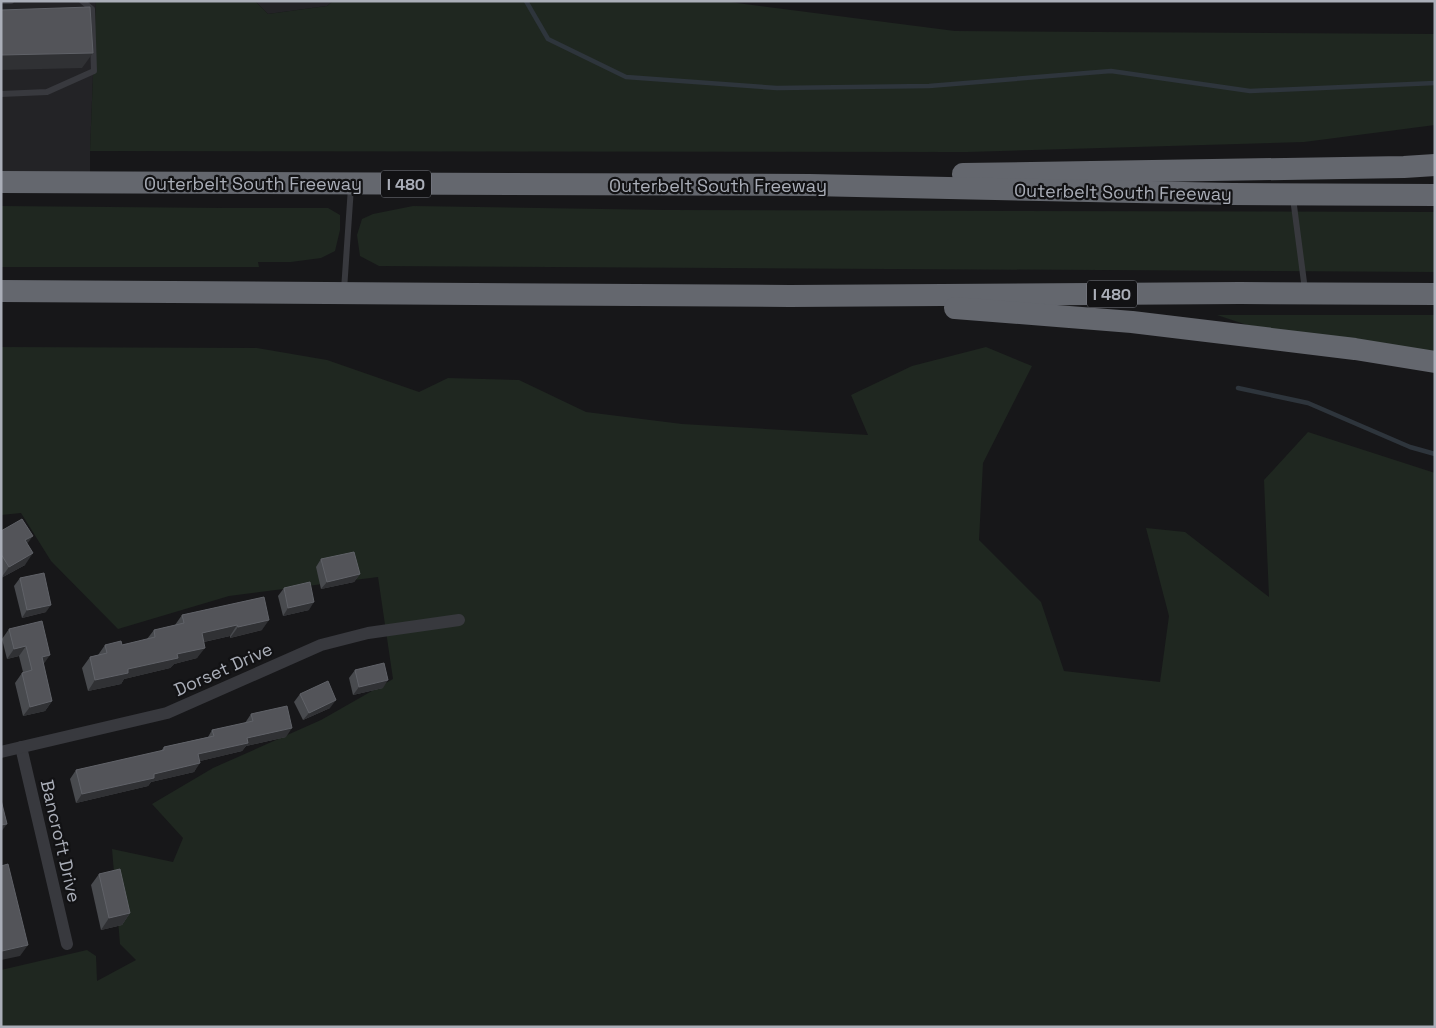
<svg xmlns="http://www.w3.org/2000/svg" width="1436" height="1028" viewBox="0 0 1436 1028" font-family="'Space Grotesk',sans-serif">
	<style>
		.built { fill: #232326 }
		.green { fill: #1f2720 }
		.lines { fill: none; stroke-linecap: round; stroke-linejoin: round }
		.stream { stroke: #2e353c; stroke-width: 4.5 }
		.service { stroke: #38393e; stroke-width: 6 }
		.minor { stroke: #38393e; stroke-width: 12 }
		.motorway { stroke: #64676e; stroke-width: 22 }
		.wall { fill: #484a4e }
		.shaded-wall { fill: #303134 }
		.building { fill: #535459; stroke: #606268 }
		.labels { text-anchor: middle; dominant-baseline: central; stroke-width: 4.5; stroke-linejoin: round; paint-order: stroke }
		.shield { fill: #121214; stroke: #7c7f87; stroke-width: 1 }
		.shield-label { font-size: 16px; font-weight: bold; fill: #aaaeb8 }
		.street-label { font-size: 18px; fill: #aaaeb8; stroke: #121214 }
	</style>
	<rect width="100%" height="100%" fill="#171719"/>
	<g class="built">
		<path d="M1,1h95l-6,150v31h-89z"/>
		<path d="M255,1h78l-6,5 -59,8z"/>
	</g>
	<g class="green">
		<path d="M96,1h159l13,13 59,-8 6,-5h389l233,30 480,3v91l-131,17 -337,10 -877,-1z"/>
		<path d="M1,206l222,2h105l12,7v15l-5,21 -14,7 -30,4h-33l1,5h-258z"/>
		<path d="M413,206l253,4 769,2v60l-1056,-6 -19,-10 -3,-21 5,-16 11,-5z"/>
		<path d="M1217,315h218v37l-188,-27z"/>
		<path d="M1,347l256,1 70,12 92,32 29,-14 71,2 67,32 96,12 186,11 -17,-40 61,-29 74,-19 46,19 -49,97 -4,77 62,62 23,69 96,11 9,-66 -23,-88 39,4 84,65 -5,-117 44,-48 127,41v554h-1434v-57l86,-20 9,6 1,25 39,-21 -16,-16 -8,-95 61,13 10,-24 -31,-34 61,-36 108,-48 72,-41 -15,-102 -149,19 -111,33 -67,-68 -30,-48 -20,2z"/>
	</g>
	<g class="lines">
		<g class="stream">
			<path d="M526,1l22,38 78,38 151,11 152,-2 182,-15 139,20 185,-8"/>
			<path d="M1238,388l70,15 102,44 25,7"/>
		</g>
		<g class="service">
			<path d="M1,1h10"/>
			<path d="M1,94l46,-2 47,-21 -2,-62 -10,-8"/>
			<path d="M1293,198l12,92"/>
			<path d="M344,290l7,-103"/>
		</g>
		<g class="minor">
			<path d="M21,747l46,197"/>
			<path d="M1,752l166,-39 154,-68 47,-12 91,-13"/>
		</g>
		<g class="motorway">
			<path d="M963,174l441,-7 31,-2"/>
			<path d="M1,182l809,3 422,9 203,1"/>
			<path d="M1,291l789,5 450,-3 195,1"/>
			<path d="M955,308l177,14 223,27 80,13"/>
		</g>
	</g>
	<g class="wall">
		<path d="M1,531l26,13 -2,21 -24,13z"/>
		<path d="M321,559l39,15 -6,8 -33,7 -5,-22z"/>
		<path d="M20,578l26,34 -24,6 -8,-32z"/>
		<path d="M284,588l25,22 -26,6 -5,-20z"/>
		<path d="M264,597l-2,33 -32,8v-2l-26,6 -7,16 -23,6 -4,4 -46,11 -3,5 -33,7 -6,-23 8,-11 8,-2 7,-10h17l25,-6 7,-9 21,-5 7,-10z"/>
		<path d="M9,629l34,35 9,37 -7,10 -22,5 -8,-33 7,-10 1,-1 -4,-16 -12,3 -5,-20z"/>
		<path d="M355,670l28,18 -30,7 -4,-17z"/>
		<path d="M300,694l30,14 -27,12 -9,-18z"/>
		<path d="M251,714l35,23 -40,9 -4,5 -42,10 -6,11 -43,10 -3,4 -72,17 -6,-24 6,-9 85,-19 3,-4 44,-10 4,-7 33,-7z"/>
		<path d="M99,874l31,39 -8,12 -21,5 -10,-45z"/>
	</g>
	<g class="shaded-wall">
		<path d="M93,53l-11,15 -81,2v-15z"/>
		<path d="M33,536l-9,12 1,-8z"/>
		<path d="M33,553l-8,12 -24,13 8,-11z"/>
		<path d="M360,574l-6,8 -33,7 6,-7z"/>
		<path d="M314,602l-5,8 -26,6 5,-8z"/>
		<path d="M51,605l-5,7 -24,6 5,-8z"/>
		<path d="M269,620l-7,10 -32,8 8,-11z"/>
		<path d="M237,625l-7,11 -36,8 8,-11z"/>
		<path d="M26,646l-7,10 -12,3 7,-10z"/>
		<path d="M205,648l-8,10 -23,6 -4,4 -46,11 -3,5 -33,7 7,-11 33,-11 49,-15z"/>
		<path d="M50,655l-7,10 -1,-8z"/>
		<path d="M388,680l-5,8 -30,7 6,-8z"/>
		<path d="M336,700l-6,8 -27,12 6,-7z"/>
		<path d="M52,701l-7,10 -22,5 7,-9z"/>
		<path d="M292,728l-6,9 -40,9 -4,5 -50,12 6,-9 49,-16z"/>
		<path d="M200,763l-6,9 -43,10 -3,4 -72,17 6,-9 72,-20z"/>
		<path d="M7,824l-6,8v-7z"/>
		<path d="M130,913l-8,12 -21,5 8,-12z"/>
		<path d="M28,945l-8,11 -19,4 1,-9z"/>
	</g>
	<g class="building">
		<path d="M90,7l3,46 -92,2v-45z"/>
		<path d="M22,519l11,17 -8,4 8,13 -24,14 -8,-13v-23z"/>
		<path d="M354,552l6,22 -33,8 -6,-23z"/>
		<path d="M44,573l7,32 -24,5 -7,-32z"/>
		<path d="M310,582l4,20 -26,6 -4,-20z"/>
		<path d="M264,597l5,23 -31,7 -1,-2 -35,8 3,15 -28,6 1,4 -50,11v4l-33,7 -5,-23 17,-4 -2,-8 16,-4 1,4 33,-8 -1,-7 30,-7 -2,-8z"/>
		<path d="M42,621l8,34 -8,2 10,44 -22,6 -8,-34 10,-3 -6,-24 -12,3 -5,-20z"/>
		<path d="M384,663l4,17 -29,7 -4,-17z"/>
		<path d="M328,681l8,19 -27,13 -9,-19z"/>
		<path d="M287,706l5,22 -45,10 1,5 -50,11 2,9 -46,11v4l-72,16 -6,-24 88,-20v-3l50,-11 -2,-6 41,-9 -2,-7z"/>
		<path d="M1,800l6,24 -6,1z"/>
		<path d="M8,864l20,81 -26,6 -1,-85z"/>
		<path d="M120,869l10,44 -21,5 -10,-44z"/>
	</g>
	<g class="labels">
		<g class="shield">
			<rect x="381" y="170.5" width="50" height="27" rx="4"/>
			<rect x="1087" y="280.5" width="50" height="27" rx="4"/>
		</g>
		<g class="shield-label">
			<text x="406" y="184">I 480</text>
			<text x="1112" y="294">I 480</text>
		</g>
		<g class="street-label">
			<text x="253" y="183">Outerbelt South Freeway</text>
			<text x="718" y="185">Outerbelt South Freeway</text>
			<text transform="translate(1123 192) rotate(1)">Outerbelt South Freeway</text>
			<text transform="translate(223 669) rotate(-24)">Dorset Drive</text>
			<text transform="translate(61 841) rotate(77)">Bancroft Drive</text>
		</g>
	</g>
	<rect width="1436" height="1028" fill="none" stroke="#aaaeb8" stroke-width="5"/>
</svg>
